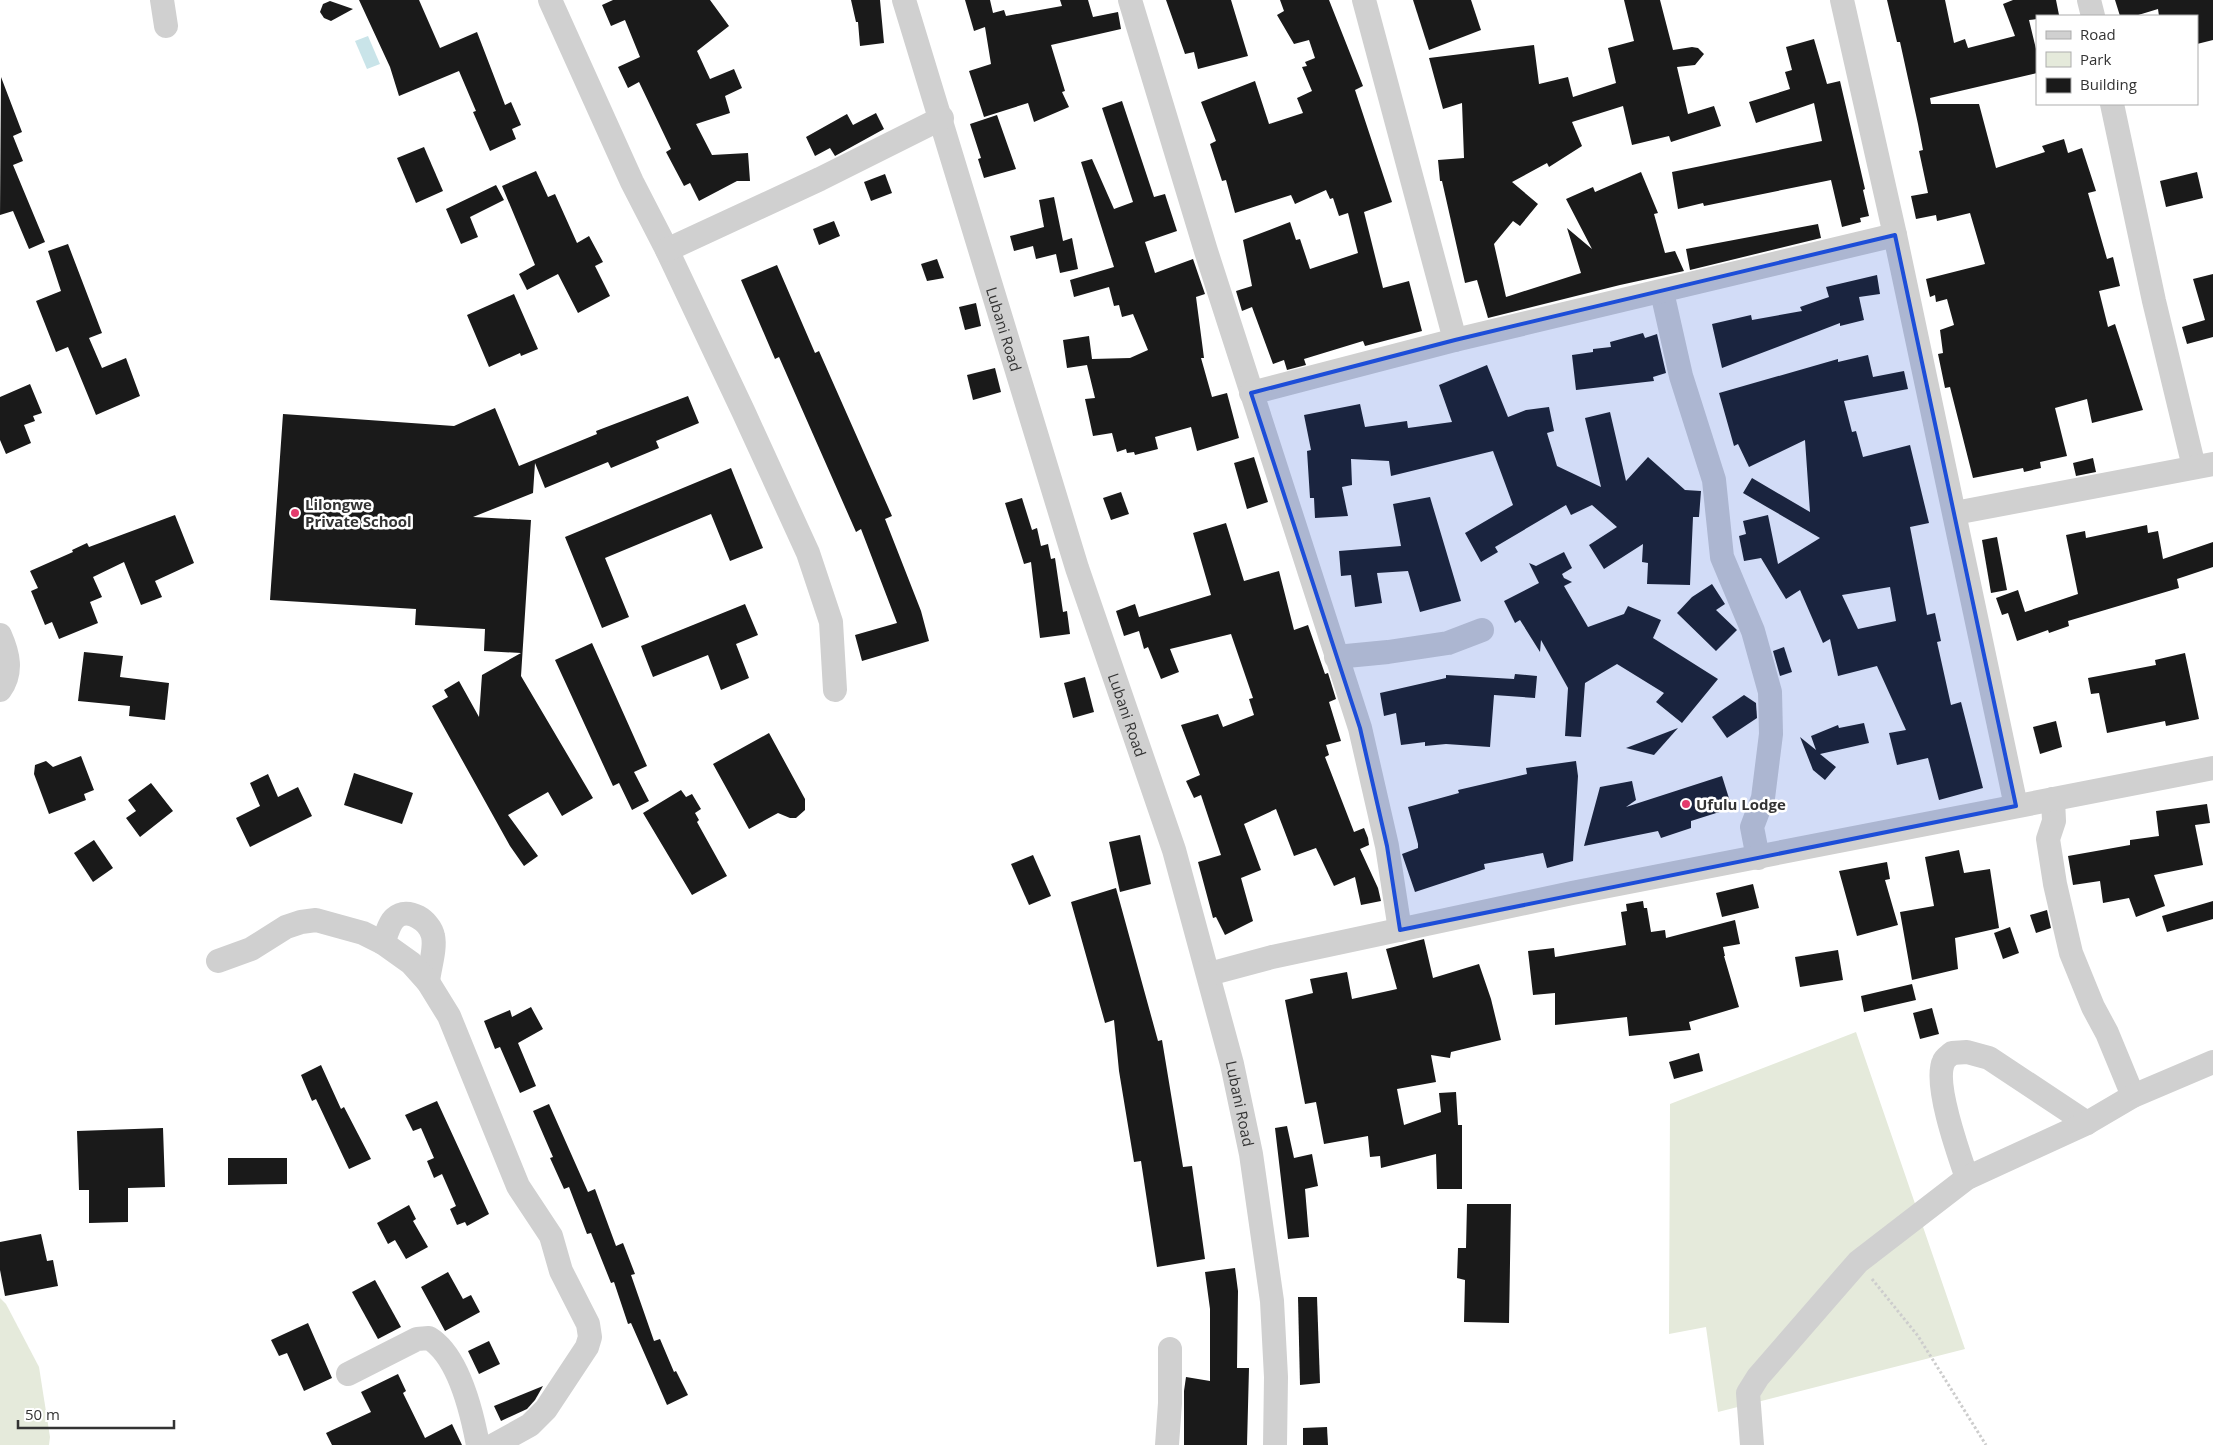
<svg xmlns="http://www.w3.org/2000/svg" width="2213" height="1445" viewBox="0 0 2213 1445" font-family="'Open Sans',sans-serif">
	<style>
		.green { fill: #e5eadb }
		.water { fill: #c9e4e9 }
		.building { fill: #1a1a1a; fill-rule: evenodd }
		.lines { fill: none; stroke-linecap: round; stroke-linejoin: round }
		.path { stroke: #cdcdcd; stroke-width: 3; stroke-dasharray: 2.5 2.5; stroke-linecap: butt }
		.minor { stroke: #d0d0d0; stroke-width: 24 }
		.marked { fill: #1d4ed8; fill-opacity: 0.2; stroke: #1d4ed8; stroke-width: 4; stroke-linejoin: round }
		.poi-dot { fill: #e33b6d; stroke: #fff; stroke-width: 2 }
		.labels { text-anchor: middle; dominant-baseline: central; stroke-width: 5; stroke-linejoin: round; paint-order: stroke }
		.street-label { font-size: 15px; fill: #333; stroke: #fff }
		.poi-label { font-size: 15px; font-weight: bold; fill: #333; stroke: #fff; text-anchor: start }
	</style>
	<rect width="100%" height="100%" fill="#fff"/>
	<g class="green">
		<path d="M1856,1032l109,317 -247,63 -12,-85 -37,7 1,-230z"/>
		<path d="M0,1298l6,6 33,63 11,70 -1,8h-49z"/>
	</g>
	<path class="water" d="M368,36l12,28 -13,5 -12,-28z"/>
	<g class="building">
		<path d="M359,0h60l21,48 37,-16 28,73 6,-3 10,23 -9,4 4,10 -26,12 -17,-39 3,-1 -17,-40 -60,25 -9,-29z"/>
		<path d="M613,0h97l19,26 -32,25 13,28 24,-10 8,19 -17,8 5,17 -34,11 16,31 36,-2 2,28h-13l-38,20 -9,-18 -6,3 -18,-34 5,-3 -32,-67 -11,6 -10,-21 22,-10 -15,-37 -14,6 -9,-21z"/>
		<path d="M851,0h29l4,43 -24,3 -2,-24h-2z"/>
		<path d="M965,0h25l3,13 11,-3 2,6 56,-10 -2,-6h28l5,17 25,-5 3,17 -70,16 14,46 -3,1 7,15 -35,15 -6,-19 -44,14 -15,-46 22,-7 -6,-37 -11,4z"/>
		<path d="M1166,0h65l17,56 -50,13 -4,-17 -9,2z"/>
		<path d="M1280,0h49l34,86 -8,4 37,112 -28,10 19,76 26,-7 13,50 -57,15 -2,-5 -59,18 2,6 -19,5 -3,-10 -11,4 -21,-57 -10,4 -6,-20 16,-5 -9,-46 47,-18 6,18 4,-1 10,30 48,-16 -10,-40 -9,3 -6,-18 -3,1 -4,-9 -31,14 -4,-9 -56,18 -9,-33 -4,1 -12,-37 6,-3 -15,-39 54,-21 14,43 34,-11 -6,-15 15,-7 -10,-24 5,-1 -2,-4 10,-4 -6,-18 -15,4 -17,-29 7,-4z"/>
		<path d="M1413,0h58l10,30 -52,20z"/>
		<path d="M1624,0h36l13,50 19,-3 6,1 6,6 -9,11 -18,2 11,47 26,-8 7,20 -50,16 -2,-6 -37,9 -9,-39 -51,16 10,24 -33,21 -2,-4 -35,19 26,22 -18,22 -7,-5 -19,23 12,53 75,-24 -14,-45 25,21 -26,-50 27,-12 2,5 46,-20 17,41 -4,1 11,39 10,-2 9,20 -64,14 -132,33 -11,-38 -12,3 -23,-102h-2l-2,-21 26,-2 -2,-55 -19,6 -14,-51 105,-13 5,39 29,-7 5,20 43,-14 -8,-35 26,-7z"/>
		<path d="M1887,0h58l9,43 11,-4 3,9 47,-12 -12,-32 10,-4h43l3,15 -22,1v3l-8,1 8,33v20l-107,25 1,6h48l17,64 49,-16 -3,-6 22,-7 4,14 14,-5 14,43 -8,2 19,66 6,-2 7,29 -21,5 9,36 7,-3 28,86 -51,13 -5,-24 -32,9 12,48 -27,6 1,6 -17,4 -1,-4 -50,10 -23,-91 -5,1 -7,-34 5,-1 -3,-23 14,-5 -7,-26 -11,3 -1,-7 -5,2 -4,-18 59,-15 -15,-51 -33,8 -1,-6 -20,4 -5,-23 17,-3 -9,-42 4,-1 -5,-26 -18,-82h-3z"/>
		<path d="M2115,0h98v40l-16,4v-28h-38l-1,-7 -23,7h-15z"/>
		<path d="M330,1l23,8 -22,12 -7,-3 -4,-6 3,-8z"/>
		<path d="M1814,39l13,45 13,-3 25,108 -2,1 6,26 -9,2 1,4 -19,5 -11,-47 -127,26 -1,-3 -25,6 -6,-37 150,-31 -8,-38 -58,20 -7,-21 41,-13 -5,-17 7,-2 -6,-23z"/>
		<path d="M1,77l21,55 -9,4 10,25 -10,4 32,77 -16,7 -16,-38 -13,4z"/>
		<path d="M1122,101l32,96 11,-3 12,37 -32,11 10,31 38,-14 12,35 -9,3 8,61h-3l11,39 15,-4 12,45 -42,13 -6,-24 -36,10 3,12 -23,6 -1,-3 -7,1 -1,-4 -9,3 -5,-19 -19,3 -8,-37 10,-1 -8,-33 -20,3 -4,-28 26,-4 3,23 38,-1 18,-8 -15,-36 -11,3 -3,-12 -5,1 -5,-19 -35,10 -4,-17 44,-13 -33,-105 11,-3 22,50 19,-7 -31,-94z"/>
		<path d="M876,113l8,16 -49,27 -5,-8 -15,8 -9,-19 41,-23 6,11z"/>
		<path d="M997,115l19,54 -32,9 -6,-19 3,-1 -11,-34z"/>
		<path d="M424,147l19,44 -27,12 -19,-45z"/>
		<path d="M536,171l12,26 7,-3 22,49 12,-7 14,26 -8,4 15,30 -32,17 -20,-39 -31,16 -8,-16 16,-9 -33,-79z"/>
		<path d="M2197,172l6,26 -37,9 -6,-26z"/>
		<path d="M885,174l7,19 -21,8 -7,-19z"/>
		<path d="M496,185l8,15 -34,17 8,20 -17,7 -15,-35z"/>
		<path d="M1054,197l9,44 9,-3 6,31 -18,4 -4,-19 -20,5 -3,-13 -19,5 -4,-15 34,-9 -5,-27z"/>
		<path d="M834,221l6,15 -21,9 -6,-16z"/>
		<path d="M1818,224l3,14 -131,32 -4,-21z"/>
		<path d="M68,244l34,89 -13,5 13,30 24,-10 14,38 -44,19 -28,-68 -12,5 -20,-51 25,-10 -13,-40z"/>
		<path d="M937,259l7,19 -17,3 -6,-17z"/>
		<path d="M777,265l38,88 4,-2 73,165 -7,3 36,92 8,30 -67,20 -7,-26 42,-12 -36,-94 -5,3 -77,-175 -4,2 -34,-79z"/>
		<path d="M2213,274v63l-26,7 -5,-17 23,-7 -12,-41z"/>
		<path d="M1877,275l3,19 -21,3 5,23 -24,6v-3l-118,45 -10,-44 39,-9 1,5 50,-9 -2,-4 29,-10 -3,-10z"/>
		<path d="M514,294l24,55 -17,7 -1,-3 -31,14 -22,-52z"/>
		<path d="M976,303l5,23 -16,4 -6,-23z"/>
		<path d="M1643,333l2,5 12,-4 9,39 -13,4 1,4 -78,9 -4,-35 21,-3v-3l18,-2 -1,-5z"/>
		<path d="M1868,355l5,22 31,-6 4,18 -64,12 8,31 4,-1 7,26 47,-12 19,78 -19,4 17,88 8,-2 6,28 -4,1 14,63 10,-3 22,86 -44,12 -11,-42 -31,7 -8,-32 17,-3 -29,-64 -39,10 -8,-37 -7,4 -23,-53 -14,9 -25,-41 -17,3 -5,-25 7,-2 -3,-13 25,-6 10,49 42,-26 -77,-45 9,-15 58,34 -5,-72 -56,27 -11,-23 -4,2 -15,-53 119,-34v3zM1890,587l6,34 -38,8 -16,-34z"/>
		<path d="M1487,365l21,52 18,-7 23,-3 5,24 -7,2 10,33 44,21 -16,-69 25,-6 16,69 22,-24 37,33 16,1 -2,26h-6l-3,68 -43,-1 1,-21 -6,-1 1,-18 -39,25 -15,-24 28,-18 -25,-22 -21,10 -5,-10 -71,42 3,5 -17,10 -16,-29 48,-28 -20,-54 -102,25 -2,-15 -38,-2 1,26 -10,2 6,29 -33,2 -1,-20h-4l-3,-47 4,-1 -7,-35 56,-11 5,23 42,-6 1,7 44,-6 -13,-37z"/>
		<path d="M995,368l6,24 -28,8 -6,-25z"/>
		<path d="M30,384l12,29 -9,3 2,5 -11,4 7,18 -25,11 -6,-14v-43z"/>
		<path d="M688,396l11,27 -43,18 3,7 -48,20 -3,-6 -63,26 -10,-25 -2,30 -60,24 58,3 -10,156 72,122 -31,18 -14,-24 -40,23 30,41 -14,10 -14,-20 -78,-140 16,-9 -4,-7 15,-9 20,36 3,-42 39,-22 -37,-2 1,-22 -70,-4 1,-16 -146,-9 13,-186 171,12 41,-18 24,58 78,-32 -1,-3z"/>
		<path d="M1254,457l14,45 -21,7 -13,-46z"/>
		<path d="M2093,458l3,14 -20,4 -3,-13z"/>
		<path d="M731,468l32,80 -33,13 -19,-47 -106,44 24,59 -27,11 -37,-91z"/>
		<path d="M1121,492l8,22 -18,6 -8,-22z"/>
		<path d="M1430,497l31,104 -41,11 -12,-41 -31,2 5,30 -27,4 -4,-32 -10,1 -2,-25 62,-5 -8,-42z"/>
		<path d="M1022,498l10,32 5,-2 4,18 7,-2 3,15 4,-1 8,54 4,-1 3,23 -30,4 -9,-76 -7,2 -19,-61z"/>
		<path d="M175,515l19,48 -39,18 7,16 -21,8 -17,-43 -31,15 9,20 -12,5 8,21 -39,16 -7,-17 -7,3 -14,-34 7,-3 -8,-17 43,-19 -1,-2 15,-7 2,4z"/>
		<path d="M1226,523l18,58 35,-10 15,59 14,-5 17,49 3,-1 8,26 -7,3 12,39 -15,4 3,10 -4,2 29,75 10,-4 4,10 1,7 -9,4 18,39 3,13 -20,4 -6,-28 -21,9 -18,-38 -22,8 -18,-47 -32,15 17,46 -20,8 12,43 -28,14 -9,-18 -3,1 -15,-56 23,-7 -20,-60 -7,3 -8,-17 14,-6 -19,-50 37,-11 5,13 31,-12 -5,-16 4,-1 -22,-64 -61,15 9,23 -18,7 -13,-32 -4,2 -5,-18 -15,5 -8,-25 19,-7 4,13 72,-22 -18,-62z"/>
		<path d="M2147,525l1,8 10,-2 5,28 50,-17v25l-36,12 2,9 -111,33 1,5 -20,7 -1,-3 -31,11 -9,-28 -6,2 -6,-17 22,-8 7,22 53,-18 -12,-59 19,-4 1,7z"/>
		<path d="M1997,537l10,53 -16,3 -9,-53z"/>
		<path d="M1564,552l8,16 -10,6 2,4 8,4 -8,4 24,41 36,-13 4,-8 33,14 -8,18 65,41 -36,44 -26,-21 8,-9 -47,-29 -32,19 -4,54 -16,-1 3,-48 -27,-48 -1,12 -20,-32 -5,3 -11,-22 35,-18 -10,-20 7,3z"/>
		<path d="M1712,584l13,20 -9,6 21,20 -21,21 -39,-38 15,-16z"/>
		<path d="M745,604l13,31 -22,9 13,34 -28,12 -13,-35 -55,22 -12,-31z"/>
		<path d="M592,643l55,123 -13,6 15,29 -17,9 -13,-27 -6,3 -58,-126z"/>
		<path d="M1784,647l8,25 -12,4 -7,-25z"/>
		<path d="M84,652l39,4 -3,21 49,6 -4,37 -36,-4 1,-10 -52,-5z"/>
		<path d="M2185,653l14,66 -33,7 -1,-5 -58,12 -8,-40 -8,1 -3,-16 68,-13 -1,-5z"/>
		<path d="M1515,674l22,2 -2,22 -41,-3 -4,52 -44,-3 -21,2v-4l-24,3 -5,-32 -12,3 -4,-23 66,-15v-3l68,4z"/>
		<path d="M1085,677l9,35 -21,6 -9,-35z"/>
		<path d="M1744,695l12,8 1,15 -30,20 -15,-21z"/>
		<path d="M2056,721l6,26 -22,7 -7,-27z"/>
		<path d="M1864,723l5,20 -49,11 16,13 -11,13 -12,-10 -13,-33 16,13 -5,-14 27,-11 1,3z"/>
		<path d="M1678,728l-24,27 -28,-7z"/>
		<path d="M769,733l36,66v11l-9,8h-6l-12,-5 -29,16 -36,-65z"/>
		<path d="M81,756l13,34 -10,4 2,6 -37,14 -15,-40 1,-9 11,-4 7,6z"/>
		<path d="M1576,761l2,15 -5,85 -26,7 -4,-15 -59,11 1,5 -70,23 -13,-38 16,-6v-4l-10,-37 51,-14 -1,-3 69,-16 -1,-6z"/>
		<path d="M354,773l59,20 -11,31 -58,-19z"/>
		<path d="M268,774l10,23 20,-10 14,29 -62,31 -14,-29 24,-12 -10,-23z"/>
		<path d="M1722,776l10,32 -41,13v7l-30,10 -3,-7 -74,15 16,-59 32,-6 4,19 -10,7z"/>
		<path d="M151,783l22,28 -33,26 -14,-19 10,-7 -8,-11z"/>
		<path d="M681,790l5,7 6,-3 9,15 -6,4 4,7 -2,2 30,54 -35,19 -49,-82z"/>
		<path d="M2207,804l3,19 -15,2 8,40 -49,10 11,31 -29,11 -7,-19 -26,5 -3,-22 -27,4 -5,-29 62,-11v-5l29,-4 -3,-25z"/>
		<path d="M1140,835l11,49 -31,8 -11,-50z"/>
		<path d="M94,840l19,28 -20,14 -19,-29z"/>
		<path d="M1959,850l5,23 26,-4 9,59 -44,10 3,31 -46,11 -12,-68 34,-6 -9,-49z"/>
		<path d="M1033,855l18,41 -22,9 -18,-41z"/>
		<path d="M1887,862l3,17 -5,1 13,45 -41,11 -18,-65z"/>
		<path d="M1753,884l6,24 -37,9 -6,-24z"/>
		<path d="M1116,888l42,153 4,-1 21,127 9,-1 13,93 -48,8 -16,-106 -7,1 -15,-91 -5,-51 -9,3 -34,-121z"/>
		<path d="M1643,901l1,7h3l4,24 14,-2 1,8 69,-18 5,24 -17,3 2,9h-1l15,51 -50,15 2,8 -62,6 -2,-19 -72,8v-32l-22,2 -5,-44 26,-3 1,9 71,-12 -5,-33 6,-1 -1,-7z"/>
		<path d="M2213,901v18l-46,13 -5,-16z"/>
		<path d="M2047,910l4,18 -15,5 -6,-18z"/>
		<path d="M2010,927l9,26 -16,6 -9,-26z"/>
		<path d="M1424,939l9,39 46,-14 12,35 10,41 -50,12 -1,6 -19,-3 5,27 -39,7 7,36 37,-13 -2,-19 17,-1 2,33h4v64h-25l-1,-35 -55,14 -1,-12 -10,1 -2,-21 -44,8 -8,-42 -11,2 -20,-104 28,-7 -3,-14 37,-7 5,27 45,-10 -11,-40z"/>
		<path d="M1838,950l5,30 -43,7 -5,-30z"/>
		<path d="M1912,984l4,16 -52,12 -3,-16z"/>
		<path d="M531,1007l12,22 -25,14 18,43 -16,7 -20,-46 -5,2 -11,-28 26,-11 2,7z"/>
		<path d="M1932,1008l7,26 -19,5 -7,-26z"/>
		<path d="M1699,1053l4,18 -29,8 -5,-17z"/>
		<path d="M321,1065l20,44 3,-2 27,52 -22,10 -33,-70 -4,2 -11,-26z"/>
		<path d="M437,1101l52,113 -22,12 -2,-4 -8,3 -7,-16 6,-3 -14,-32 -8,4 -7,-17 7,-3 -13,-30 -8,3 -8,-16z"/>
		<path d="M549,1104l39,88 7,-3 21,57 7,-3 12,31 -4,1 23,66 6,-2 14,33 2,-1 12,24 -21,10 -36,-82 -3,1 -14,-42 -3,1 -20,-50 -4,1 -18,-47 -5,2 -14,-31 3,-1 -20,-46z"/>
		<path d="M1287,1126l7,32 18,-4 6,32 -13,3 4,48 -21,2 -13,-111z"/>
		<path d="M163,1128l2,59 -37,1v34l-39,1v-33h-10l-2,-59z"/>
		<path d="M228,1158h59v26l-59,1z"/>
		<path d="M1467,1204h44l-2,119 -45,-1 1,-42 -8,-2 1,-30h8z"/>
		<path d="M409,1205l7,14 -3,2 15,26 -22,12 -11,-19 -7,4 -11,-21z"/>
		<path d="M41,1234l6,27 6,-1 5,26 -53,10 -5,-26v-28z"/>
		<path d="M1235,1268l3,23 -1,77h12l-2,77h-63v-54l2,-14 24,4v-72l-5,-37z"/>
		<path d="M448,1272l15,27 8,-4 9,17 -35,19 -24,-44z"/>
		<path d="M375,1280l26,47 -23,12 -26,-47z"/>
		<path d="M1298,1297h19l3,86 -20,2z"/>
		<path d="M308,1323l24,55 -28,13 -17,-38 -8,3 -8,-16z"/>
		<path d="M489,1341l11,23 -21,10 -11,-23z"/>
		<path d="M398,1374l8,17 -3,2 22,45 27,-14 10,21h-130l-6,-12 45,-21 -10,-20z"/>
		<path d="M543,1386l-8,14 -8,9 -26,12 -7,-15z"/>
		<path d="M1327,1427l1,18h-25v-17z"/>
	</g>
	<g class="lines">
		<path class="path" d="M1872,1279l46,57 68,109"/>
		<g class="minor">
			<path d="M162,0l4,26"/>
			<path d="M550,0l82,182 35,68 77,163 64,140 23,69 4,68"/>
			<path id="s1" d="M904,0l173,568 97,282 58,214 19,90 21,147 4,76 -1,68"/>
			<path d="M1130,0l76,251 154,477 27,118 13,84"/>
			<path d="M1364,0l91,340"/>
			<path d="M1842,0l53,235 121,571"/>
			<path d="M2089,0l4,16"/>
			<path d="M2112,104l42,197 40,166"/>
			<path d="M667,250l153,-71 122,-61"/>
			<path d="M1662,292l19,84 33,104 8,77 31,74 17,61 1,42 -8,64 -11,29 6,31"/>
			<path d="M1251,393l204,-53 440,-105"/>
			<path d="M1955,513l258,-49"/>
			<path d="M0,635c8,18 13,37 0,55"/>
			<path d="M1336,657l52,-5 60,-9 34,-13"/>
			<path d="M2053,799l1,22 -6,18 7,45 16,69 22,54 14,26 26,63"/>
			<path d="M383,943c3,-7 6,-20 12,-25 13,-12 35,3 38,18 3,13 -4,33 -5,46"/>
			<path d="M218,961l33,-12 35,-22 15,-5 15,-2 47,13 20,10 28,20 17,19 21,34 69,170 33,50 10,35 27,53 2,13 -3,10 -41,62 -16,16 -36,20"/>
			<path d="M1209,974l63,-17 300,-64 641,-125"/>
			<path d="M1967,1178c-8,-23 -34,-96 -23,-117 1,-3 6,-6 8,-8l15,-1 22,6 98,65"/>
			<path d="M348,1374l69,-35 12,-1c30,18 43,75 49,107"/>
			<path d="M1167,1445l3,-42v-54"/>
			<path d="M1752,1445l-4,-52 10,-16 100,-115 109,-84 120,-55 46,-27 80,-34"/>
		</g>
	</g>
	<path class="marked" d="M1895,235l121,571 -616,124 -13,-84 -27,-118 -109,-335 204,-53z"/>
	<g class="poi-dot">
		<circle cx="295" cy="513" r="5"/>
		<circle cx="1686" cy="804" r="5"/>
	</g>
	<g class="labels">
		<g class="street-label">
			<text stroke="none"><textPath href="#s1" startOffset="344">Lubani Road</textPath></text>
			<text stroke="none"><textPath href="#s1" startOffset="749">Lubani Road</textPath></text>
			<text stroke="none"><textPath href="#s1" startOffset="1154">Lubani Road</textPath></text>
		</g>
		<g class="poi-label">
			<text x="305" y="504">Lilongwe<tspan x="305" dy="17">Private School</tspan></text>
			<text x="1696" y="804">Ufulu Lodge</text>
		</g>
	</g>
	<rect x="2036" y="15" width="162" height="90" fill="#ffffff" stroke="#adadad"/>
	<rect x="2046" y="31" width="25" height="8" fill="#d0d0d0" stroke="#adadad"/>
	<text x="2080" y="40" font-size="15" fill="#333333">Road</text>
	<rect x="2046" y="52" width="25" height="15" fill="#e5eadb" stroke="#adadad"/>
	<text x="2080" y="65" font-size="15" fill="#333333">Park</text>
	<rect x="2046" y="78" width="25" height="15" fill="#1a1a1a" stroke="#adadad"/>
	<text x="2080" y="90" font-size="15" fill="#333333">Building</text>
	<path d="M18 1420v8h156v-8" fill="none" stroke="#333333" stroke-width="2.5"/>
	<text x="25" y="1420" font-size="15" fill="#333333" stroke="#ffffff" stroke-width="4" paint-order="stroke">50 m</text>
</svg>
